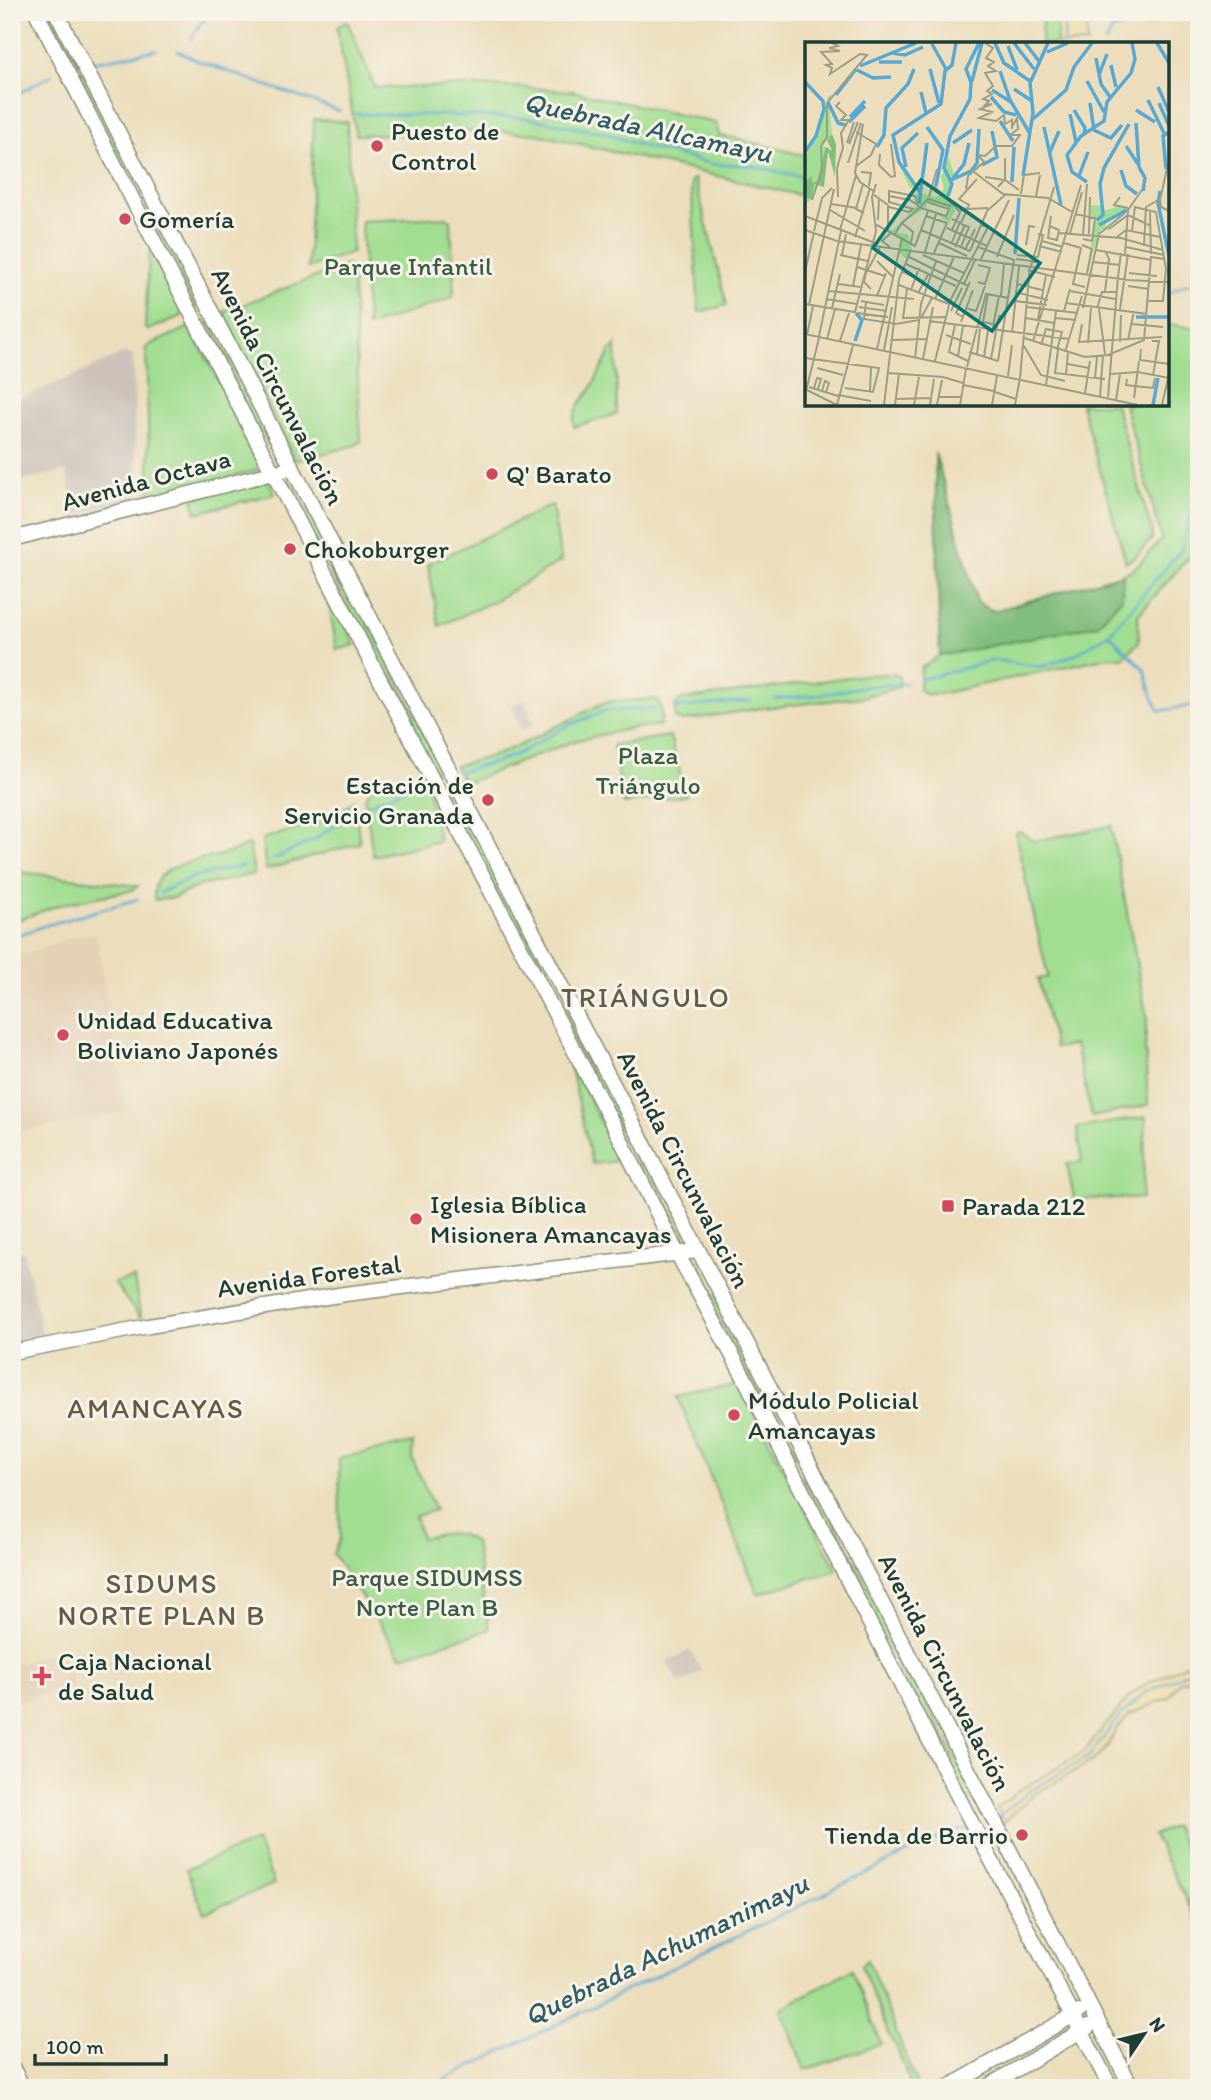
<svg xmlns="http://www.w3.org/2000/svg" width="1211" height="2100" viewBox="0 0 1211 2100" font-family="Itim,sans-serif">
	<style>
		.built { fill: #e5d1b6 }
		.industrial { fill: #ccc2b9 }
		.green { fill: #a2de91; stroke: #608e62; stroke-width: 2 }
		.forest { fill: #81bd7b; stroke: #507d58; stroke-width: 2 }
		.sand { fill: #eeda9e; stroke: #868c69; stroke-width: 2 }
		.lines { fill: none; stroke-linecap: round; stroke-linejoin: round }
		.stream { stroke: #57a8d2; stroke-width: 2.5 }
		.secondary-casing { stroke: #868e78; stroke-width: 17 }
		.secondary { stroke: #fff; stroke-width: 14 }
		.poi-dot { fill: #d1495b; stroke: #f7f3e8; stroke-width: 2.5 }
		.labels { text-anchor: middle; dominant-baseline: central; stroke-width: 6; stroke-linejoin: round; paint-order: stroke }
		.poi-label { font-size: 26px; fill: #1f3d34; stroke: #f7f3e8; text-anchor: start }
		.park-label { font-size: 26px; fill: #395d47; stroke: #f7f3e8 }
		.street-label { font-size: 26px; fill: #1f3d34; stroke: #f7f3e8 }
		.water-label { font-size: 28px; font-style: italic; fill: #305d63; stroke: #f7f3e8 }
		.neighbourhood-label { font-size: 28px; letter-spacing: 2px; fill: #615c47; stroke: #f7f3e8 }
		.inset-river { fill: none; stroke: #57a8d2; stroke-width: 3.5 }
		.inset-road { fill: none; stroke: #9a9e86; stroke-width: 2 }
		.view { fill: #0f766e; fill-opacity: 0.15; stroke: #0f766e; stroke-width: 3.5 }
		.inset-edge { fill: none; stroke: #1f3d34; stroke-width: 3.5 }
	</style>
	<rect width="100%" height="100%" fill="#f7f3e8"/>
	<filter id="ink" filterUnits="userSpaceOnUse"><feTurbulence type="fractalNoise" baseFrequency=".0143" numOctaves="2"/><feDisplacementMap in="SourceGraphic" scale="14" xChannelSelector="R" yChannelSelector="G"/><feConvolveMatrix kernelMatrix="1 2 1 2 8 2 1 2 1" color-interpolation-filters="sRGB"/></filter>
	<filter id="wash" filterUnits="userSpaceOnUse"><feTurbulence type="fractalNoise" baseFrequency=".00686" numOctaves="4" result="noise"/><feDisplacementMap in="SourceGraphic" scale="28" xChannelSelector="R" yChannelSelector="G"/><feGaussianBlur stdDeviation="1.57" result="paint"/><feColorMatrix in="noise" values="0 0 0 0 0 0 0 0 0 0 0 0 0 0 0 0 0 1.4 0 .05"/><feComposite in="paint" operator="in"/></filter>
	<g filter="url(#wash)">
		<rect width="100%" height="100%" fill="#ecdebc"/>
		<g class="built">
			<path d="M96,933l31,178 -115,23v-175l62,-23z"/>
			<path d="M66,1649l8,38 -62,17v-39z"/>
		</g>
		<g class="industrial">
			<path d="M125,353l6,1 2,3 4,141 -60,17 -11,-44 -54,12v-81z"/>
			<path d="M524,700l11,24 -13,6 -11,-24z"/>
			<path d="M12,1252h12l18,82 -30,6z"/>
			<path d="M690,1650l12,21 -23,13 -12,-22z"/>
		</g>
		<g class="green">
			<path d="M41,12h11l27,51 -10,2z"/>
			<path d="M1042,12h15v32h-16z"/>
			<path d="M347,21l28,67 86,-2 54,1 57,4 144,32 3,13 16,2 72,18v41l-270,-63 -42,-3 -139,4 -19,-108z"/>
			<path d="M83,70l119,235 -7,3 -122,-235z"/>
			<path d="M314,119l33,3 5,130 -44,16z"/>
			<path d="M695,179l32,126 -28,7 -8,-132z"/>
			<path d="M447,217l4,4 3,71 -2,6 -85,29 -6,-106z"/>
			<path d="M153,251l29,59v6l-34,14 -3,-2 4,-76z"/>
			<path d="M346,265l6,3 9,173 -5,4 -57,15 -5,-1 -71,-147z"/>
			<path d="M210,322l72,138 -2,2 -3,-1 -14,-28 -7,-4 -53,-104z"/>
			<path d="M1167,324l32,5v221l-13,10 -48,55 1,27 -16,16 -14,-1 -170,37h-15l-5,-5 2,-21 19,-13 -5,-202 42,149 7,5 10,4 129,-37 11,-5 28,-30 -38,-135h43z"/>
			<path d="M190,327l73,138 -1,4 -109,29 -3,-4 -4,-146 5,-4z"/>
			<path d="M616,345l1,69 -43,13v-9l5,-14 11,-13 20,-39z"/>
			<path d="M1081,404h34l37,127v8l-18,19 -8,4z"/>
			<path d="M267,479l8,15 -79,19 -3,-14z"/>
			<path d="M289,480l15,28 6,4 134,257 -11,2 -149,-288z"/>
			<path d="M552,505l9,56 -67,40 -55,25 -11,-62z"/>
			<path d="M325,582l30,63 -18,5z"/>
			<path d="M895,674l4,3v10l-36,10 -107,12 -74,12 -7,-3v-12l6,-6 183,-25z"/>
			<path d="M657,699c5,8 6,17 3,26l-27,3 -59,13 -106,41 -6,-3 -7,-13 41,-11 26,-11 83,-42z"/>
			<path d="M670,736l16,59 -62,9 -11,-59z"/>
			<path d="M420,775l8,16 11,50 -66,15 -8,-58 7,-11z"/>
			<path d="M450,783l237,458 -9,1 -237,-456z"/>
			<path d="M354,801l6,42 -94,27 -4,-31 69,-20z"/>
			<path d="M1111,826l36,193 -2,25 3,61 -56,12 -17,-72 -20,3 -17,-69 10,-2 -33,-144 6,-1 13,9z"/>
			<path d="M249,844l5,30 -55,12 -26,12 -18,2c-9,-37 50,-40 74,-47 8,-2 14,-6 20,-9z"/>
			<path d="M19,872l119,14 -5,4 -71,14 -50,18v-49z"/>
			<path d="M569,1059l51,102 -28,3z"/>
			<path d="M1146,1117l-4,81 -68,1 -7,-35 15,-2 -5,-34z"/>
			<path d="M695,1260l3,2 99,192 -5,4 -103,-193 2,-4z"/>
			<path d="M134,1278l7,41 -27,-36z"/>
			<path d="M739,1384l98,186 -79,24 -80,-197z"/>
			<path d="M413,1443l-1,15 23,52 -20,6 6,22c18,-3 39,-11 54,6l14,86 -88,26 -68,-102 7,-16 -1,-80z"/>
			<path d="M807,1474l4,1 164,322 -6,4 -3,-1 -164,-323z"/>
			<path d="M1174,1826l25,53v46l-46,-90z"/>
			<path d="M257,1841l17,43 -70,29 -18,-44z"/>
			<path d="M868,1960l50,128h-6l-16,-42 -7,-11 -28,-70z"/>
			<path d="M852,1969l29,75 -76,26 -24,-61z"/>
		</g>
		<path class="forest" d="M935,453l42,149 7,5 10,4 129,-37 -1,24 -25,27 -157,31z"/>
		<g class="sand">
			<path d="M1057,12h29l1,32h-30z"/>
			<path d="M1199,1658v19l-19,5 -11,15 -40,18 -13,15 -11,20 -14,12 -58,33 -29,27 -7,-14 23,-18 64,-38 46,-56 16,-12z"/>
		</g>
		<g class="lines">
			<g class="stream">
				<path d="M191,39l10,-16 12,-11"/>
				<path d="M1064,44l1,-32"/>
				<path d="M1105,44l7,-14 20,-7 15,3c17,-9 32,-12 52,-12"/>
				<path d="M178,51l23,11 138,49"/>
				<path d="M93,62l63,-12"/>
				<path d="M12,97l40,-22"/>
				<path d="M356,114l89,1 83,3 76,15 38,13 70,18 36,1 59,13"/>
				<path d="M1167,294l17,-9 15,-3"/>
				<path d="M1109,634l36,36 8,28 7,13 34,-6 5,2"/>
				<path d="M920,680l74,-20 48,7 34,-13 33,-20 72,-84c7,-18 8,-37 18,-54"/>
				<path d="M775,699l43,-4 43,-8 45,-4"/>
				<path d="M676,708l74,-7"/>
				<path d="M458,772l38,-10 21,-8 50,-28 37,-15 51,-2"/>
				<path d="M369,804l39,-17 20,-5"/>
				<path d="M274,859l40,-19 42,-29"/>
				<path d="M159,893l35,-16 49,-11"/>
				<path d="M12,937l32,-11 94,-27"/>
				<path d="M998,1817l29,-24 61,-36 34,-43 23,-21 54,-26"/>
				<path d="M427,2088l474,-232 54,-25 15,-2"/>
			</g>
		</g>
	</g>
	<g filter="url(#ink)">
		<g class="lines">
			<g class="secondary-casing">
				<g id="secondary">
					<path d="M36,12l329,639 253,483 59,119 68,126 221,433 145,276"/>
					<path d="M56,12l528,1018c49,90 93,181 141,271 137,262 272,524 407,787"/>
					<path d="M12,539l272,-69"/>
					<path d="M12,1352l137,-26 196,-32 353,-43"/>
					<path d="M12,2067l11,21"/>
					<path d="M947,2088l132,-76"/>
					<path d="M985,2088l103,-61"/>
				</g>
			</g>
			<use href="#secondary" class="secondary"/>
		</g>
	</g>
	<g class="poi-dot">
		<circle cx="377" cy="146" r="7"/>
		<circle cx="125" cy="219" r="7"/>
		<circle cx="492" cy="474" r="7"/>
		<circle cx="290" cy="549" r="7"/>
		<circle cx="488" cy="800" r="7"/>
		<circle cx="63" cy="1035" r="7"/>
		<rect x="941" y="1199" width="14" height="14" rx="3.5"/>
		<circle cx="416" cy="1219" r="7"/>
		<circle cx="734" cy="1415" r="7"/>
		<path d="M38.5 1665.5h7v7h7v7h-7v7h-7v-7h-7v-7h7z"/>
		<circle cx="1022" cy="1835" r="7"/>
	</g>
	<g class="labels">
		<g class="poi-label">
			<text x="391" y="131">Puesto de<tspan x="391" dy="30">Control</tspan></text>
			<text x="139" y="219">Gomería</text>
			<text x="506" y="474">Q' Barato</text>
			<text x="304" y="549">Chokoburger</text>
			<text x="474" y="785" text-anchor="end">Estación de<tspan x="474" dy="30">Servicio Granada</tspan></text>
			<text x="77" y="1020">Unidad Educativa<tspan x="77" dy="30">Boliviano Japonés</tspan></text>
			<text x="430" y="1204">Iglesia Bíblica<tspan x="430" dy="30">Misionera Amancayas</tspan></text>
			<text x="962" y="1206">Parada 212</text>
			<text x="748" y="1400">Módulo Policial<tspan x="748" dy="30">Amancayas</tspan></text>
			<text x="58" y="1661">Caja Nacional<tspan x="58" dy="30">de Salud</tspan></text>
			<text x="1008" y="1835" text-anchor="end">Tienda de Barrio</text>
		</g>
		<g class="park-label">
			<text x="408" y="266">Parque Infantil</text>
			<text x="648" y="755">Plaza<tspan x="648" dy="30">Triángulo</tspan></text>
			<text x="427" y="1577">Parque SIDUMSS<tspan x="427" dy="30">Norte Plan B</tspan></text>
		</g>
		<g class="street-label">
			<text transform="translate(278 386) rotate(63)">Avenida Circunvalación</text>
			<text transform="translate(146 480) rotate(-15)">Avenida Octava</text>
			<text transform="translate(684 1169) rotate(63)">Avenida Circunvalación</text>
			<text transform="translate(309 1276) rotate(-8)">Avenida Forestal</text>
			<text transform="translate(945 1672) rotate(63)">Avenida Circunvalación</text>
		</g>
		<g class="water-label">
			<text transform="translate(648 127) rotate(12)">Quebrada Allcamayu</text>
			<text transform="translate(666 1949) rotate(-26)">Quebrada Achumanimayu</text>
		</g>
		<g class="neighbourhood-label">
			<text x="646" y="997">TRIÁNGULO</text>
			<text x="156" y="1408">AMANCAYAS</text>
			<text x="162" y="1583">SIDUMS<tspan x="162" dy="32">NORTE PLAN B</tspan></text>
		</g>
	</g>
	<g transform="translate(805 42)">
		<rect width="364" height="364" fill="#ecdebc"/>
		<path d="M28,53l-4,6 3,33 -9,12 5,2 -16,51 -7,5v-47l14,-24 9,-37zM144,115l5,18 -6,20 7,16 -6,12 -13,-10 10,3 4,-9 -22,-5 -3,7 -14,7 7,5 -8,-5 -15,17 13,1 4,17 -5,8 -8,-6 2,-12 -13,-12 5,1 25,-25 -4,-9 4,-4 -9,-6 -10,-22 21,29 16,4 8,-8 -3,-12zM286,163l12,1v5l20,-6 4,6 -22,13 5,6 -9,-1 -14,38 9,-49 -6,-3z" fill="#a2de91"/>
		<path d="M27,92l4,10 -1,33 -7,-26 -4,36 -10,-3 -2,15 -7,-1v-16l6,-6 2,7 4,-2 9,-34 6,4 -5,-11z" fill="#81bd7b"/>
		<path d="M243,1l-2,10 -15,30 3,35 -18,101 2,6 -3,38v-46l18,-103 -4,-28z" fill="#eeda9e"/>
		<path class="inset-river" d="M190,1l9,20 26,18M209,1l20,26M220,1l14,18M352,1l12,20M127,2l14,25M203,4l9,24M242,10l21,-9M87,11l13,2 18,-8M291,16l5,26 9,13M74,20h23M306,23l5,22M55,24l56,-23M125,27l9,34M52,28l16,8 18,-1M195,29l10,29 19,32M294,33l8,-21M167,39l10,-38M282,39l17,31M0,40l18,19 1,8 -8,27 -11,16M353,45l11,25M209,47l18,12M187,48l19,12M116,50l5,21M31,53l20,-26M186,55l13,15 12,3M343,58l16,33M23,60l10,21 7,2M285,61l4,27 17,8 11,-13M354,61l10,23M269,68l11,18 -1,7M331,68l19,12M265,72l6,28M45,75l15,-16M228,77l33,-29 8,-23 18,-24M195,79l13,20M44,80l16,-16M331,81l3,44 6,11 -2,13M122,85l16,23 -7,36M239,85l17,78M148,101l19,-13M321,104l12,18M72,105l7,-12 2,-27 22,-24 6,-15M245,110l9,-21M177,123l15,-8 -5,-26M101,125l-4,-19 16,-15M361,127l-3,-33 6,-4M316,128l5,16 11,8M218,134l10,-63 -3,-30 18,-40M274,134l9,-24M148,136l11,-14 5,-21M146,138l20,-9 6,-8 2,-34M207,140l2,-35M282,140l-15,-10 -5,-17 14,-19 23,-15 3,-19 24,-29 4,-14 -3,-16M355,149l-2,12 11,53M115,150l-21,-30 -6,-27 48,-31 4,-33 7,-6 4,-22M143,154l4,-12 -8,-16 6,-32 20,-37 1,-17 -5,-13 13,-26M114,162l8,-61M292,178l6,-5 -3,-31 4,-16 25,-44M294,183l28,-15M210,212l4,-56M331,275h33M50,299l7,-21 -6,-7M348,363l5,-27"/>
		<path class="inset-road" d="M58,82l-8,49 5,9 15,10M42,101l7,-21M44,102l9,-22M75,112l-1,11 12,12 4,-1 -4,-32M43,121l13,-40M363,122l-8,36 1,7 8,4M50,125l16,-12 5,-11 -20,-12M56,130l10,1 -2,13M169,130l29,22 45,4 24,14M180,135l20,3 14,10M58,142l-7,25 8,4M129,144l26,26M193,145l7,-8v-21M161,147l2,-13 16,-14 -6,-7 7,1 11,-10h16l8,-11h-10l8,-6 -1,-11 -5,9v-7l-7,4 -1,-9 -8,6 -17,-3 13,-6 -12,-3 12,-5 -7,1 4,-4 -6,-2 9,-5 -5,-3 6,-5 -8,-13 11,-2 -8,-5 6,-4 -8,-4 7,-10 -8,-5M216,152l3,-19 16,-2M69,153l14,10v25M84,154l21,4 6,4 1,1 3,2 1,1 25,8 4,-10 -22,-7 -13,13 -13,11 -7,11M231,154l4,-21M33,155l-1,-29 6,-20 -2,-15 8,-13h-8l5,-5 -10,-9 4,-4M124,155l8,-28M315,155l-6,8 14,3M7,158l10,-30 -1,-24 6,-9v-34l40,-48 -7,-1 -30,20 2,-6 -6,-3 6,-1 -11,-12 19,-1 -11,-3 9,-2 -6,-3M122,160l22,7M26,162l26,4M84,165l20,5 5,-4M108,167l-24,-7v-11l26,5 2,8M162,167l21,-1M25,168l35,21M345,170l1,42M270,172l20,4 -3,23 -9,-2M0,174l70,27M121,174l21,7M147,177l9,4 8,-18 -10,-6 18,-20M73,178l1,-22M97,181l11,9 -2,11M70,182l40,22 13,-35M156,182l8,3 -8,20M245,184l9,4 -2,10 -9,-2 3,-22M142,186l40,18M304,187l19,-14 23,11M0,188l32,11 291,39 41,2M35,188l16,-55M116,188l49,21M147,188l10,-22 5,1M9,189l8,-33 10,-10M327,189l3,-24 21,5 10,57 -3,32h-15M254,191l62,5 42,12M265,191l12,-41M284,192l1,-37M278,193l4,-51M50,195l15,-49M312,195l9,-7 34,7M237,199l21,6M147,200l8,-20M134,201l28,13M259,201l17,5 -8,36 12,3M221,203l3,-19 6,1M277,203l10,4 -5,24M234,204l23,6M339,204l2,-39 14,-8M85,205l-8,-6 10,-9M150,205l10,-22M173,205l36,13 -16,101M321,205l38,8M160,208l10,-21M291,208l55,10M165,209l17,-40 19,-17M300,209l4,8 -4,32M120,210l11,-38M129,211l13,-30M320,212l3,-44 14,-20M35,213l28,6M37,213l4,-21M118,213l41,18M212,213l21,2 5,-22 -5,-1M104,215l59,29M192,215l17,-42M176,217l28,-59M211,217l23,3M72,219l16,16M288,220l27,3M101,222l50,22M173,223l12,3 -5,16 -7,-2M226,224l23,-79M52,225l28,9M223,228l27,7M0,230l9,-40M98,230l20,9M324,231l28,3M313,235l3,-24M33,242l23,3M159,242l11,-24M212,242l25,6M94,243l50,19M48,244l8,-41M323,244l21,3M66,247l-7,-7 2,-9 14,-26M102,247l-4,29 42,-1M106,248l8,-22M23,249l86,8M265,249l45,8M210,250l33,8M113,251l11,-20M183,252l-5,28 10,2M72,254l9,-23M196,254l3,-32M21,257l31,5M130,257l19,-42M56,259l23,4M210,259l32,4M61,260l-2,17 32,5 23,-4M261,261l81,11M0,262l50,8 21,-81 -4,-34 4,-13M4,263l25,-116M54,265l28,4M222,265l51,6M27,266l8,-34M161,266l10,3 9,-25M278,266l16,-74 26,-21M292,266l5,-16h14M294,267l6,45M315,267l8,-55M146,269l11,-23M259,269l6,-22M80,275l-28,-4 31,4M158,275l-7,-4 14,-31M116,276l11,-20M221,276l28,5M250,276l21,2M233,277l8,-44M124,279l140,18M156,280l12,-32M277,282l-3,18 83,-5M327,282l31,3M150,283l-6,27 19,9M188,284l6,-30M191,289l3,-15h7M207,291l7,-67M0,292l333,71M2,293l6,-29M141,293l25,9M14,294l22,-105M219,296l61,19 23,-2 36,-15 7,-83 13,2M22,297l8,-30M87,298l35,-1M323,298l6,-29M35,299l9,-28M228,299l48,-156M347,299h7l-6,34M315,300l1,-27M283,301l3,-35M236,303l5,-16 16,3 -5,18M219,304l17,29 24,6M72,307l25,-111M336,307l-1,11 29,4M79,308l8,-43M253,308l-3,23 50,6M164,310l29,9M260,310l17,-56M172,312l3,-25M153,314l5,-30M179,315l4,-27M0,316l74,10 -6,24 -28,-4M110,316l6,-54 15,-43M118,317l10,-52M186,317l5,-28M130,319l15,-60 38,-74 -7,-2M263,322l21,4M162,325l19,-73 23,4M12,326l26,7M83,331l55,4 20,6M261,332l2,-21M306,332l27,-2 31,6M203,334l4,-31M215,336l10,-112M290,336l2,-21M322,337l-1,6 27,3 2,-10M158,343l31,6M241,343l10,-74M4,345l29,9M9,346l3,-10 4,1 -3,10M0,347l32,16M1,349l13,-53M17,349l3,-10 4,2 -3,9M65,349l1,-24M190,350l21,7M280,351l5,-32M33,353l33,6M295,354l3,-41M134,355h22M303,355l10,-120M329,356l5,-37M91,357l35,-1M311,358l4,-26M32,363l16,-60M79,363l15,-126 12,-29M90,363l4,-31M109,363l5,-28M125,363l4,-26M132,363l5,-25M155,363l6,-36M187,363l5,-29M210,363l5,-27M357,363l7,-31"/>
		<path class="view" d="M116,138l119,83 -48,68 -119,-83z"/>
		<rect width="364" height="364" class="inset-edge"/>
	</g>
	<rect width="1211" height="2100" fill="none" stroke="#f7f3e8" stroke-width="42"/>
	<g transform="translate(1144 2034) rotate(55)" stroke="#f7f3e8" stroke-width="5" paint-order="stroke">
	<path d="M0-5L12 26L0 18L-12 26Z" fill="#1f3d34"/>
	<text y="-10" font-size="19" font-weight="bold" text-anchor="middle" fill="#1f3d34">N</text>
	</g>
	<path d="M35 2054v10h131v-10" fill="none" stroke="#1f3d34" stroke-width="3.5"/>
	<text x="46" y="2054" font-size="21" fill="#1f3d34" stroke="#f7f3e8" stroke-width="5" paint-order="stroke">100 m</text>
</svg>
